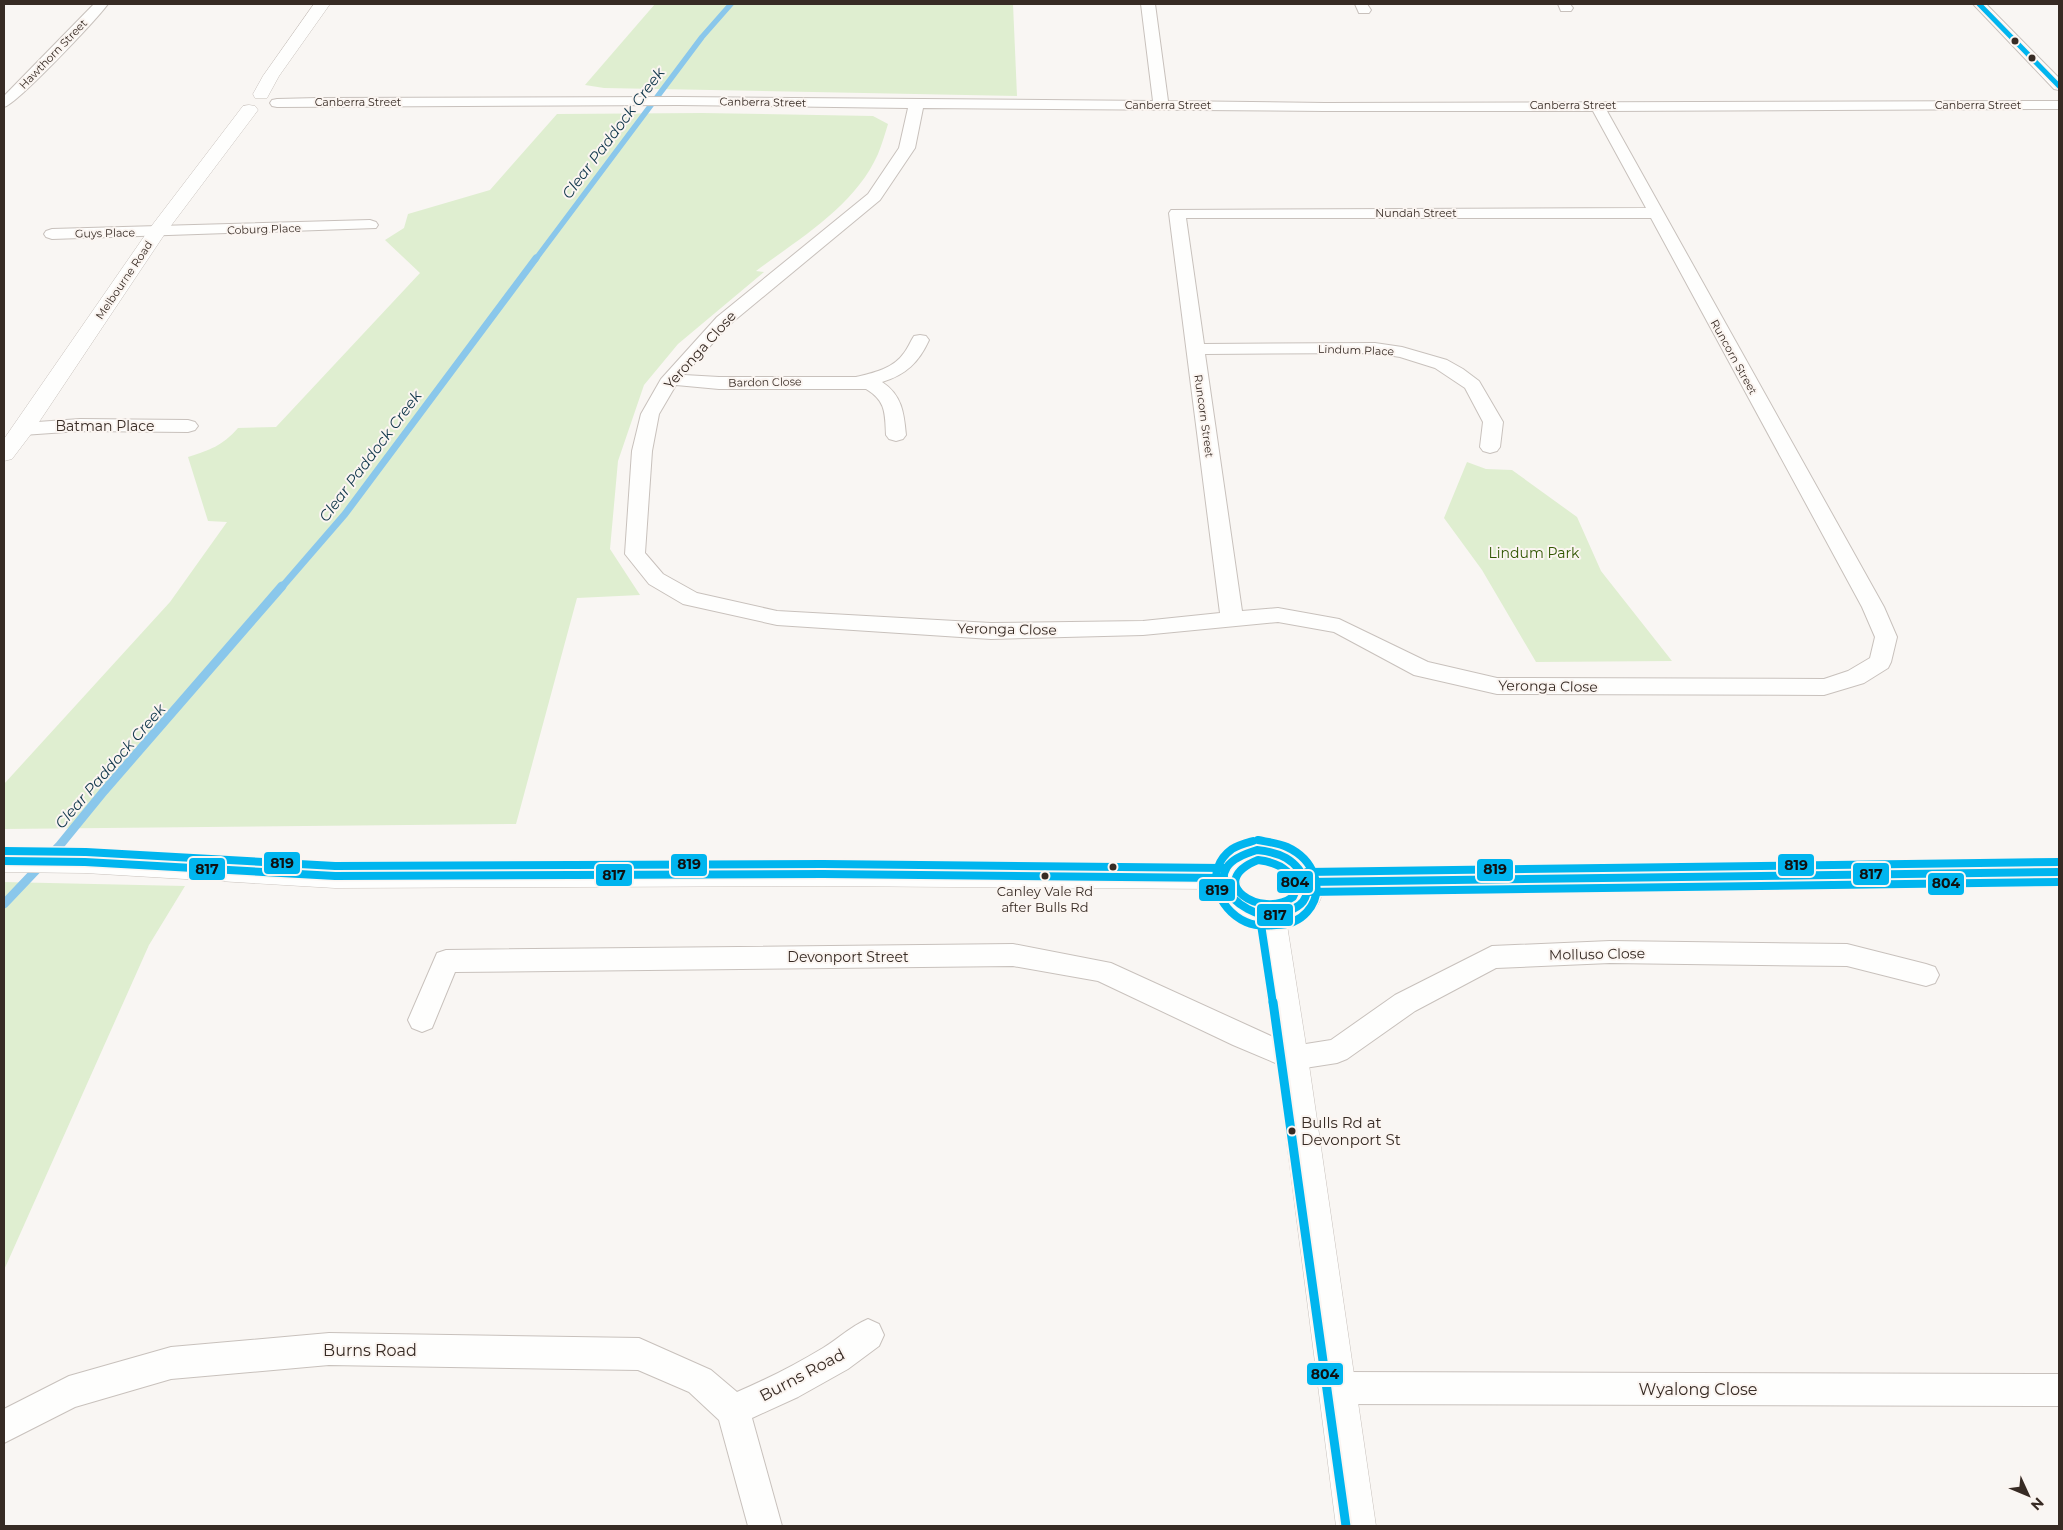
<svg xmlns="http://www.w3.org/2000/svg" width="2063" height="1530" viewBox="0 0 2063 1530" font-family="Montserrat,sans-serif">
	<style>
		.green { fill: #dfeed0 }
		.lines { fill: none; stroke-linecap: round; stroke-linejoin: round }
		.stream-far2 { stroke: #8ac7eb; stroke-width: 5.5 }
		.stream-far1 { stroke: #8ac7eb; stroke-width: 7 }
		.stream { stroke: #8ac7eb; stroke-width: 9 }
		.street-casing { stroke: #c8c1bc; stroke-width: 2 }
		.secondary-casing { stroke: #c8c1bc; stroke-width: 1 }
		.street { fill: #fefefd; fill-rule: evenodd }
		.secondary { fill: #fefefd; fill-rule: evenodd }
		.bus-1-far1-casing { stroke: #fbf5f1; stroke-width: 8 }
		.bus-1-casing { stroke: #fbf5f1; stroke-width: 11 }
		.bus-2-far1-casing { stroke: #fbf5f1; stroke-width: 11 }
		.bus-2-casing { stroke: #fbf5f1; stroke-width: 13 }
		.bus-3-casing { stroke: #fbf5f1; stroke-width: 11 }
		.bus-1-far1 { stroke: #00b5ef; stroke-width: 5 }
		.bus-1 { stroke: #00b5ef; stroke-width: 8 }
		.bus-2-far1 { stroke: #00b5ef; stroke-width: 8 }
		.bus-2 { stroke: #00b5ef; stroke-width: 9 }
		.bus-3 { stroke: #00b5ef; stroke-width: 8 }
		.bus-dot { fill: #372b24; stroke: #fbf5f1; stroke-width: 2 }
		.labels { text-anchor: middle; dominant-baseline: central; stroke-width: 4; stroke-linejoin: round; paint-order: stroke }
		.far-street-label { font-size: 11px; fill: #372b24; stroke: #fbf5f1 }
		.bus-label { font-size: 13px; fill: #372b24; stroke: #fbf5f1 }
		.street-label { font-size: 14px; fill: #372b24; stroke: #fbf5f1 }
		.park-label { font-size: 14px; fill: #305600; stroke: #fbf5f1 }
		.water-label { font-size: 15px; font-style: italic; fill: #0f364b; stroke: #fbf5f1 }
		.near-bus-label { font-size: 15px; fill: #372b24; stroke: #fbf5f1; text-anchor: start }
		.near-street-label { font-size: 16px; fill: #372b24; stroke: #fbf5f1 }
		.line-badge { stroke: #fbf5f1; stroke-width: 2 }
		.pale-badge-label { font-size: 14px; text-anchor: middle; font-weight: bold; fill: #111 }
	</style>
	<rect width="100%" height="100%" fill="#f9f6f3"/>
	<g class="green">
		<path d="M655,4h358l4,92 -413,-8 -19,-3z"/>
		<path d="M702,113l171,3 15,8c-3,10 -6,20 -10,30 -23,52 -78,84 -122,117l8,1 -86,72 -34,41 -26,76 -8,88 30,46 -63,3 -61,226 -512,5v-45l166,-182 57,-80 -19,-1 -20,-64c22,-7 34,-11 50,-29l38,-1 144,-154 -35,-33 19,-12 4,-14 82,-24 67,-76z"/>
		<path d="M1467,462l19,7 26,1 65,47 24,54 71,90 -136,1 -54,-92 -38,-52z"/>
		<path d="M4,882l181,4 -36,59 -145,325z"/>
	</g>
	<g class="lines">
		<path class="stream-far2" d="M535,260l167,-223 29,-33"/>
		<path class="stream-far1" d="M281,588l64,-74 191,-256"/>
		<path class="stream" d="M4,904l56,-59 44,-54 178,-205"/>
		<g class="street-casing">
			<g id="street">
				<path d="M94,4h14c-11,15 -92,101 -104,103v-11z"/>
				<path d="M1141,4h14l13,97 157,2 734,-2v8l-452,2 277,496 13,30 -6,25 -3,6 -24,15 -40,12 -327,-1 -83,-19 -80,-43 -56,-10 -135,13 -152,4 -214,-14 -94,-21 -34,-20 -24,-30 7,-103 9,-37 20,-35 56,-62 151,-123 31,-46 9,-40 -230,-3 -401,2 -5,-1 -2,-3 2,-3 5,-1 41,-1 360,-1 475,4zM923,108l402,3h268l53,97 -475,2 -2,3 51,400 -77,8 -152,2 -214,-12 -80,-18 -34,-19 -18,-21 7,-102 7,-37 17,-29 43,4h147c20,12 19,24 20,46l3,4 7,2 7,-2 3,-4c-2,-22 -4,-40 -24,-53 24,-7 37,-20 47,-42l-3,-4 -6,-1 -6,1c-4,6 -6,12 -10,17 -11,16 -31,20 -48,24h-137l-35,-2 45,-50 151,-125 35,-52zM1186,218h465l211,389 13,30 -5,21 -22,13 -24,8 -327,-1 -69,-16 -89,-43 -61,-11 -36,3 -37,-257 170,-1 25,4 35,11 30,20 18,34 -3,25 3,4 7,2 7,-2 3,-4 3,-25 -24,-41 -16,-12 -16,-9 -45,-13 -27,-4 -171,1z"/>
				<path d="M1355,4h12l4,6 -2,3h-10z"/>
				<path d="M1558,4h12l3,4 -2,3h-10z"/>
				<path d="M1973,4h13l73,74v12l-5,-1z"/>
				<path d="M370,220l6,2 2,3 -2,3 -324,11 -6,-2 -2,-3 2,-3 6,-2z"/>
				<path d="M80,419l108,1 7,2 3,4 -3,4 -7,2 -108,-1 -57,4 -7,-2 -3,-4 3,-4 7,-2z"/>
				<path d="M1610,941l237,3 79,20 9,3 4,8 -4,8 -9,3 -79,-20 -237,-3 -114,5 -81,43 -68,48 -10,4 -45,7 -59,-25 -135,-64 -85,-15 -558,6 -23,56 -10,4 -10,-4 -4,-8 29,-67 9,-3 567,-6 98,19 182,83 38,-6 64,-45 97,-49z"/>
				<path d="M868,1319l11,5 5,11 -5,11 -31,23 -50,28 -46,21 30,108h-34l-29,-106 -30,-28 -51,-22 -309,-5 -158,14 -96,28 -71,36v-34l65,-33 102,-29 158,-14 310,5 72,32 26,22c30,-13 58,-27 86,-44 15,-9 28,-22 45,-29z"/>
				<path d="M1337,1372l722,2v32l-722,-2 -11,-5 -5,-11 5,-11z"/>
			</g>
		</g>
		<g class="secondary-casing">
			<g id="secondary">
				<path d="M314,4h16l-51,72 -12,22h-12l-2,-4 10,-18z"/>
				<path d="M249,105l6,1 3,4 -94,125 -133,199 -19,25 -8,2v-22l146,-211 93,-122z"/>
				<path d="M1257,839c24,3 46,10 59,31l743,-10v23l-737,10c-3,19 -19,27 -35,32l21,133 68,468h-40l-60,-468 -19,-132c-21,-5 -38,-15 -45,-37l-389,-3 -488,2 -250,-15 -81,-1v-22l81,1 250,13 488,-2 391,4 13,-17zM1258,861c7,1 13,2 19,5 13,8 25,26 6,35 -29,13 -66,-24 -25,-40z"/>
			</g>
		</g>
		<use href="#street" class="street"/>
		<use href="#secondary" class="secondary"/>
		<g class="bus-1-far1-casing">
			<path id="bus-1-far1" d="M1979,4l80,82"/>
		</g>
		<g class="bus-1-casing">
			<g id="bus-1">
				<path d="M1257,850c10,1 20,3 29,8 19,11 32,40 7,51 -9,5 -19,8 -30,6 -18,-4 -50,-25 -36,-48 6,-9 20,-14 30,-17z"/>
				<path d="M4,861l81,1 250,14 488,-2 401,4"/>
				<path d="M1307,882l752,-10"/>
			</g>
		</g>
		<g class="bus-2-far1-casing">
			<g id="bus-2-far1">
				<path d="M1258,860c17,2 34,9 39,28l-4,9c-32,23 -90,-15 -35,-37z"/>
				<path d="M1307,892l752,-10"/>
				<path d="M1260,918l13,86"/>
			</g>
		</g>
		<g class="bus-2-casing">
			<path id="bus-2" d="M1273,1002l73,524"/>
		</g>
		<g class="bus-3-casing">
			<g id="bus-3">
				<path d="M1253,841c-7,2 -15,4 -21,8 -29,21 -15,60 14,73 9,4 20,4 30,3 11,0 23,-4 31,-13 20,-23 6,-53 -20,-65 -9,-4 -19,-5 -29,-7"/>
				<path d="M4,851l82,1 249,14 488,-2 401,4"/>
				<path d="M1307,872l752,-10"/>
			</g>
		</g>
		<use href="#bus-1-far1" class="bus-1-far1"/>
		<use href="#bus-1" class="bus-1"/>
		<use href="#bus-2-far1" class="bus-2-far1"/>
		<use href="#bus-2" class="bus-2"/>
		<use href="#bus-3" class="bus-3"/>
	</g>
	<g class="bus-dot">
		<circle cx="2015" cy="41" r="4.5"/>
		<circle cx="2032" cy="58" r="4.5"/>
		<circle cx="1113" cy="867" r="4.5"/>
		<circle cx="1045" cy="876" r="4.5"/>
		<circle cx="1292" cy="1131" r="4.5"/>
	</g>
	<g class="labels">
		<g class="far-street-label">
			<text transform="translate(53 54) rotate(-46)">Hawthorn Street</text>
			<text x="358" y="102">Canberra Street</text>
			<text transform="translate(763 102) rotate(1)">Canberra Street</text>
			<text x="1168" y="105">Canberra Street</text>
			<text x="1573" y="105">Canberra Street</text>
			<text x="1978" y="105">Canberra Street</text>
			<text x="1416" y="213">Nundah Street</text>
			<text transform="translate(264 229) rotate(-2)">Coburg Place</text>
			<text transform="translate(105 233) rotate(-1)">Guys Place</text>
			<text transform="translate(124 280) rotate(-56)">Melbourne Road</text>
			<text transform="translate(1356 350) rotate(2)">Lindum Place</text>
			<text transform="translate(1734 357) rotate(61)">Runcorn Street</text>
			<text transform="translate(765 382) rotate(-1)">Bardon Close</text>
			<text transform="translate(1204 416) rotate(82)">Runcorn Street</text>
		</g>
		<g class="bus-label">
			<text x="1045" y="891">Canley Vale Rd<tspan x="1045" dy="16">after Bulls Rd</tspan></text>
		</g>
		<g class="street-label">
			<text transform="translate(700 350) rotate(-48)">Yeronga Close</text>
			<text x="105" y="426">Batman Place</text>
			<text transform="translate(1007 629) rotate(1)">Yeronga Close</text>
			<text transform="translate(1548 686) rotate(1)">Yeronga Close</text>
			<text transform="translate(1597 954) rotate(-1)">Molluso Close</text>
			<text x="848" y="957">Devonport Street</text>
		</g>
		<g class="park-label">
			<text x="1534" y="553">Lindum Park</text>
		</g>
		<g class="water-label">
			<text transform="translate(613 133) rotate(-53)">Clear Paddock Creek</text>
			<text transform="translate(370 456) rotate(-53)">Clear Paddock Creek</text>
			<text transform="translate(110 766) rotate(-49)">Clear Paddock Creek</text>
		</g>
		<g class="near-bus-label">
			<text x="1301" y="1122">Bulls Rd at<tspan x="1301" dy="17">Devonport St</tspan></text>
		</g>
		<g class="near-street-label">
			<text x="370" y="1350">Burns Road</text>
			<text transform="translate(802 1375) rotate(-28)">Burns Road</text>
			<text x="1698" y="1389">Wyalong Close</text>
		</g>
	</g>
	<g class="line-badge">
		<rect x="263" y="851" width="38" height="24" rx="5" fill="#00b5ef"/>
		<rect x="670" y="853" width="38" height="24" rx="5" fill="#00b5ef"/>
		<rect x="1777" y="853" width="38" height="24" rx="5" fill="#00b5ef"/>
		<rect x="188" y="857" width="38" height="24" rx="5" fill="#00b5ef"/>
		<rect x="1476" y="858" width="38" height="24" rx="5" fill="#00b5ef"/>
		<rect x="1852" y="862" width="38" height="24" rx="5" fill="#00b5ef"/>
		<rect x="595" y="863" width="38" height="24" rx="5" fill="#00b5ef"/>
		<rect x="1276" y="870" width="38" height="24" rx="5" fill="#00b5ef"/>
		<rect x="1927" y="872" width="38" height="24" rx="5" fill="#00b5ef"/>
		<rect x="1198" y="878" width="38" height="24" rx="5" fill="#00b5ef"/>
		<rect x="1256" y="903" width="38" height="24" rx="5" fill="#00b5ef"/>
		<rect x="1306" y="1362" width="38" height="24" rx="5" fill="#00b5ef"/>
	</g>
	<g class="pale-badge-label">
		<text x="282" y="868">819</text>
		<text x="689" y="869">819</text>
		<text x="1796" y="870">819</text>
		<text x="207" y="874">817</text>
		<text x="1495" y="874">819</text>
		<text x="1871" y="879">817</text>
		<text x="614" y="880">817</text>
		<text x="1295" y="887">804</text>
		<text x="1946" y="888">804</text>
		<text x="1217" y="895">819</text>
		<text x="1275" y="920">817</text>
		<text x="1325" y="1379">804</text>
	</g>
	<rect width="2063" height="1530" fill="none" stroke="#372b24" stroke-width="10"/>
	<g transform="translate(2028 1495) rotate(134)" stroke="#fbf5f1" stroke-width="4" paint-order="stroke">
	<path d="M0-4L9 19L0 12L-9 19Z" fill="#372b24"/>
	<text y="-8" font-size="14" font-weight="bold" text-anchor="middle" fill="#372b24">N</text>
	</g>
</svg>
